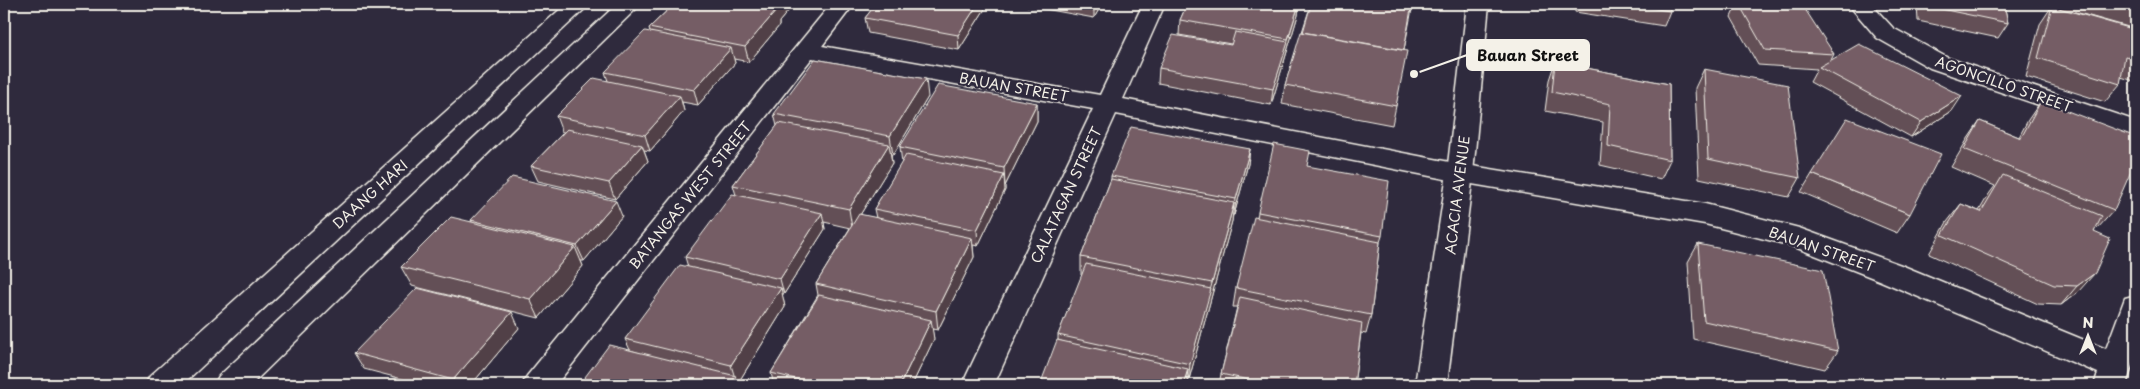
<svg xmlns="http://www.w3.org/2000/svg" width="2140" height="389" viewBox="0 0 2140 389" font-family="'Playpen Sans',sans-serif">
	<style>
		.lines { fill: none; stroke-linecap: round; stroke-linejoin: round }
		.minor-casing { stroke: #f4f1e8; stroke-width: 3 }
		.tertiary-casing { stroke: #f4f1e8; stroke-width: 3 }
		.primary-casing { stroke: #f4f1e8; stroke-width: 3 }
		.minor { fill: #2f2a3d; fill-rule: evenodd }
		.tertiary { fill: #2f2a3d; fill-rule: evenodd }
		.primary { fill: #2f2a3d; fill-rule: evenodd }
		.wall { fill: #645057; stroke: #f4f1e8 }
		.shaded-wall { fill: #514147; stroke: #f4f1e8 }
		.building { fill: #745d65; stroke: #f4f1e8 }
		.labels { text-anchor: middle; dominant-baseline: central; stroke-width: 4.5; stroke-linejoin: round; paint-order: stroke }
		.street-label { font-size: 14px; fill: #f4f1e8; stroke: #2f2a3d }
		.leader { fill: none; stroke: #f4f1e8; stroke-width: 2 }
		.callout-dot { fill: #f4f1e8; stroke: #2f2a3d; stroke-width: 2 }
		.callout { fill: #f4f1e8; stroke: #f4f1e8; stroke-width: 2 }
		.callout-label { font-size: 15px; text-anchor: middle; font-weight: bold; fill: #111 }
	</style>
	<rect width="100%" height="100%" fill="#2f2a3d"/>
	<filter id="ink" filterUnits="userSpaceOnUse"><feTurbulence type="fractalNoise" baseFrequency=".02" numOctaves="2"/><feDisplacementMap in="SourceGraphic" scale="10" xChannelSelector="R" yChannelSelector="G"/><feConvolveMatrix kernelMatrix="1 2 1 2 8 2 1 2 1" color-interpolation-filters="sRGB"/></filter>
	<g filter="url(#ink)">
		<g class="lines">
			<g class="minor-casing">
				<g id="minor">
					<path d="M831,4h23l-32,42 278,49 43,-91h22l-42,95 337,65 245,40 94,24 102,37 205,84 19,-51 11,-3v58l-10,32h-32l4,-12 -217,-92 -89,-35 -87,-22 -245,-42 -344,-68 -122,271h-32l131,-276 -281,-51 -256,327h-34l5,-9z"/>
					<path d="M1848,4h23l22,24 55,30 188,63v17l-206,-70 -53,-30z"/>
				</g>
			</g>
			<g class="tertiary-casing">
				<path id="tertiary" d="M1467,4h22l-16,169 -26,212h-32l32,-212z"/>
			</g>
			<g class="primary-casing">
				<g id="primary">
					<path d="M566,4h24l-408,381h-37l5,-9z"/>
					<path d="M617,4h24l-390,381h-37l5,-9z"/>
				</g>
			</g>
			<use href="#minor" class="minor"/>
			<use href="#tertiary" class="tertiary"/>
			<use href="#primary" class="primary"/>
		</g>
		<g class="wall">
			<path d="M674,4h120l-15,18v4l-30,36 -15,-3 1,4 -37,42 -16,-3 2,9 -34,40 -6,-1 4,11 -33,38 -77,-18 -7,-15 33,-34h-2l-6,-16 52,-35 -3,-9 45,-40 -1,-4z"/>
			<path d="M876,4h112l-29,46 -91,-17 -3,-15z"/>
			<path d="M1023,4h79l-8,14 -71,-13z"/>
			<path d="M1187,4h112l-1,11 -27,90 -113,-22 1,-15 72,-23v-1l-52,-9 1,-15z"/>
			<path d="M1311,4h102l-9,46 -8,56 -4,19 -110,-21 3,-19z"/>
			<path d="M1575,4h94l1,7 -6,15 -89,-14z"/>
			<path d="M1737,4h35l62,50 -3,6 121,51 -41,26 -101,-55 7,-13 -59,-4 -27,-48z"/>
			<path d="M1917,4h87l4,19 -10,15 -80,-17z"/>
			<path d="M2042,4h94v18l-4,6 -57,-16 61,18v48l-2,3 -13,-4 -1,7 -15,18 -79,-25 14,-53 12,-18z"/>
			<path d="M1555,62l114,22 1,76 -9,19 -61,-14 3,-43 -58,-11 4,-31z"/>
			<path d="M1704,69l96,109 -11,19 -90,-19 -4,-90z"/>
			<path d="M928,97l-35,58 -2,-1 1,9 -32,52 16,3 -2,-9 28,-46 -2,-16 137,-44v18l-32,65v4l-27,56 -5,-1 1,12 -36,73 -6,-1 2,10 -22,46h-156h18l-3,-12 47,-78 -2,-11 34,-56 -26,-6 1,7 -41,65h-2l3,13 -47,76 -108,-33 -5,-11 63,-72 -3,-10 51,-62 -3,-10 44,-59 -3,-12z"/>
			<path d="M2041,101l73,109 -16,18 -2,-1 -2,5 -16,60 -17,13 -23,-1 -109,-50 18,-32 14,-18 18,7 10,-17 6,-8 -44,-19 16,-27 13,-19 39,16 9,-17z"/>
			<path d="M1250,149l-2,15 -14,51h-1l-1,6 -44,162 -130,-43v-5l24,-59 -1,-1v-18l30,-78v-3z"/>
			<path d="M1307,166l75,70 -2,6 -9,73 -5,19 -5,-1 -7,52h-135l2,-11 16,-67h-4l3,-19 21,-70 1,-6z"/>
			<path d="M1812,174l98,40 -13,19 -96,-41z"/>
			<path d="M622,216l-38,45h-3l2,5 -44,52 -127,-32 -11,-19 71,-45 -1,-2z"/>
			<path d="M1698,244l140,107 -13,18 -132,-30 -5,-77z"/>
			<path d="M519,328l-48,57h-46l-61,-16 -10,-16z"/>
		</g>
		<g class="shaded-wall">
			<path d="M778,4h16l-15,18v4l-30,36 -4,-15 30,-35 -1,-4z"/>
			<path d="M978,4h10l-29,46 -1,-15z"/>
			<path d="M1094,4h8l-8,14z"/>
			<path d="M1299,4l-1,11 -27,90 2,-16z"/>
			<path d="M731,48l4,15 -37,42 -4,-15z"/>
			<path d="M926,79l2,18 -35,58 -3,-19z"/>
			<path d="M680,96l4,15 -34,40 -5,-16z"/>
			<path d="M1962,96l-10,15 -41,26 10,-15z"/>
			<path d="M1037,103v18l-32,65 -1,-18z"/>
			<path d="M889,144l3,19 -40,65 -3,-19z"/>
			<path d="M642,145l6,16 -33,38 -6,-16z"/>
			<path d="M1250,149l-2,15 -14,51 2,-16z"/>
			<path d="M1004,175l1,15 -27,56 -1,-16z"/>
			<path d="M616,201l6,15 -38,45 -7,-15z"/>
			<path d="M1234,203l-2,18 -44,162 2,-19z"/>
			<path d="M822,213l3,16 -41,65 -4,-15z"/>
			<path d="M972,238l2,19 -36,73 -2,-19z"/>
			<path d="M575,247l8,19 -44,52 -9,-19z"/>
			<path d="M2095,273l-17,19 -17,13 16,-19z"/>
			<path d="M781,288l4,19 -47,76v2h-8l5,-7 -4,-13z"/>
			<path d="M512,312l7,16 -48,57h-15l-3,-5z"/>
			<path d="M931,320l3,19 -22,46h-12z"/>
			<path d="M1188,369l-2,16h-3z"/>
		</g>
		<g class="building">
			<path d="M674,4h63l39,7 -31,36 -96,-19z"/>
			<path d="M750,4h28l-4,4z"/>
			<path d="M876,4h102l-20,31 -93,-17z"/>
			<path d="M1187,4h112l-11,35 -108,-19z"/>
			<path d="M1311,4h69l31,5 -7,41 -101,-18z"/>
			<path d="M1396,4h17l-1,2z"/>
			<path d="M1623,4h46l1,7z"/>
			<path d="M1739,4h33l31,2 31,48 -69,-4z"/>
			<path d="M1927,4h77l4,19 -81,-17z"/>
			<path d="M2108,4h28v7z"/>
			<path d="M2052,6l84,24v29l-11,-3 -5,28 -82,-26z"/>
			<path d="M645,31l86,17 -37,42 -89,-18z"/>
			<path d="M1235,32l53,10 -15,47 -114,-21 14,-33 58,10z"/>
			<path d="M1301,32l106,19 -11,55 -111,-21z"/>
			<path d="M1859,44l103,52 -41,26 -102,-55z"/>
			<path d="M815,59l111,20 -36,57 -116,-22z"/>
			<path d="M1555,62l114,22 1,76 -62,-14 2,-42 -58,-12z"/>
			<path d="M1704,69l84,16 12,93 -92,-19z"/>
			<path d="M594,78l86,18 -35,39 -89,-19z"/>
			<path d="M938,85l99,18 -33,65 -104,-21z"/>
			<path d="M2041,101l95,36v23l-22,50 -150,-61 16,-28 41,17z"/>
			<path d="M1847,118l94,36 -31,60 -98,-40z"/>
			<path d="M779,123l110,21 -40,65 -116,-24z"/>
			<path d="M1131,127l119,22 -14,50 -125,-23z"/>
			<path d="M567,129l75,16 -33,38 -78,-17z"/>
			<path d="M1274,144l36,7 -3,15 82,15 -7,55 -124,-24z"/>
			<path d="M906,155l98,20 -27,55 -103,-21z"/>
			<path d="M2003,175l99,41 -8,16 16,7 -15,34 -18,13 -23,-1 -112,-50 19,-31 20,8z"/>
			<path d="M512,177l104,24 -39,45 -106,-26z"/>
			<path d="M1111,179l123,24 -22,80 -131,-26z"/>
			<path d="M732,194l90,19 -42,66 -95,-22z"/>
			<path d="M859,214l113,24 -36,73 -120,-27z"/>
			<path d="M451,217l124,30 -45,52 -129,-32z"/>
			<path d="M1254,217l126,25 -9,73 -135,-27z"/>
			<path d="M1698,244l125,26 15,81 -134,-30z"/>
			<path d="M1086,264l125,25 -21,75 -132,-29z"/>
			<path d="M680,265l101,23 -50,77 -106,-26z"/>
			<path d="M417,288l95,24 -59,68 -99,-27z"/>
			<path d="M819,295l112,25 -31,65h-80l-49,-12z"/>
			<path d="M1240,297l122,26 -8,62h-82l-51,-11z"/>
			<path d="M1057,340l131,29 -5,16h-143z"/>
			<path d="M609,345l127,31 -6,9h-151z"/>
			<path d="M759,381l18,4h-21z"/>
		</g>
	</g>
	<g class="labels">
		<g class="street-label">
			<text transform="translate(2004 84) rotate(19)">AGONCILLO STREET</text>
			<text transform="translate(1014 87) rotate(10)">BAUAN STREET</text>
			<text transform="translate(370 194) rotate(-42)">DAANG HARI</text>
			<text transform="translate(690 195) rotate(-51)">BATANGAS WEST STREET</text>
			<text transform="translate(1066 195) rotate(-65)">CALATAGAN STREET</text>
			<text transform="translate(1457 195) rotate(-83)">ACACIA AVENUE</text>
			<text transform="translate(1822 249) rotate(19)">BAUAN STREET</text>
		</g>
	</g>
	<path class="leader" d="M1414 74L1467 55"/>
	<circle class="callout-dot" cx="1414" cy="74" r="5"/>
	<rect class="callout" x="1467" y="40" width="122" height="30" rx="5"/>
	<g class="callout-label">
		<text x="1528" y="61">Bauan Street</text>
	</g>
	<rect width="2140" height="389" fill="none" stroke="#2f2a3d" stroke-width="20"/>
	<rect x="10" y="10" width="2120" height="369" fill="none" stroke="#f4f1e8" stroke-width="2" filter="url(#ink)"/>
	<g transform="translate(2088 336)" stroke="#2f2a3d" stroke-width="4" paint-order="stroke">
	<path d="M0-4L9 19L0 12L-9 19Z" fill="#f4f1e8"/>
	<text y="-8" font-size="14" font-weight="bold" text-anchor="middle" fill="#f4f1e8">N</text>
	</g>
</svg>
